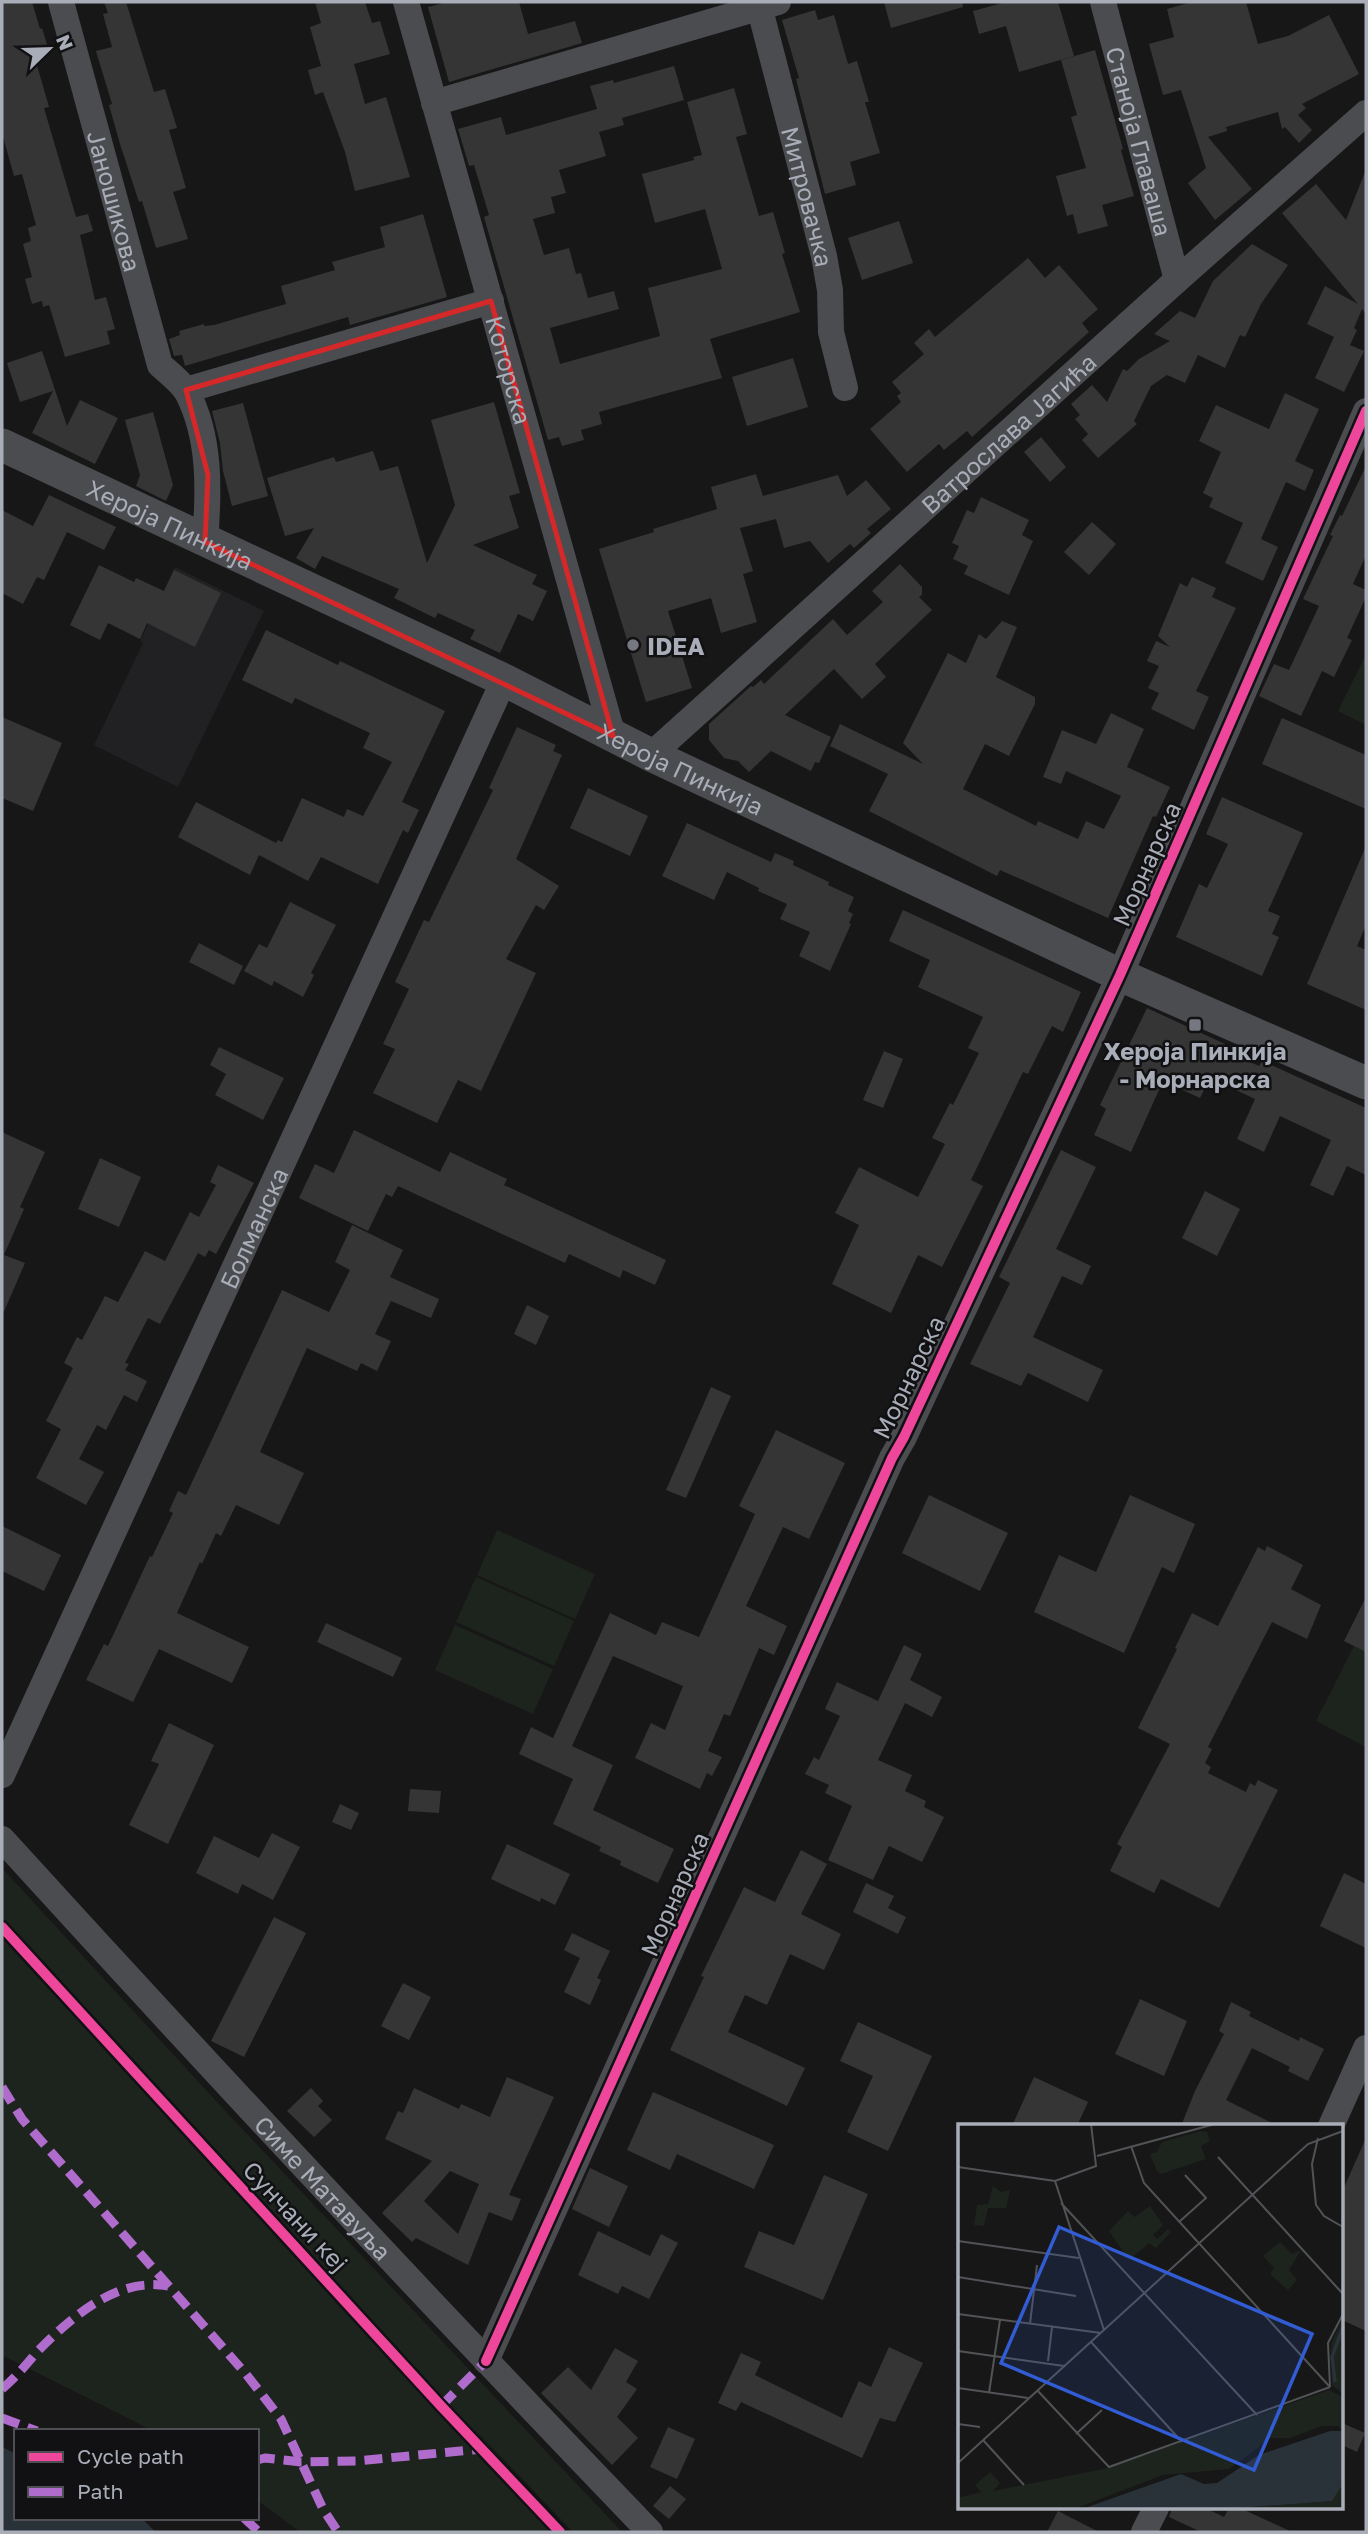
<svg xmlns="http://www.w3.org/2000/svg" width="1368" height="2534" viewBox="0 0 1368 2534" font-family="'Golos Text',sans-serif">
	<style>
		.built { fill: #212123 }
		.green { fill: #1d241e }
		.water { fill: #2a3239 }
		.building { fill: #353536; fill-rule: evenodd }
		.lines { fill: none; stroke-linecap: round; stroke-linejoin: round }
		.minor { stroke: #4b4c50; stroke-width: 26 }
		.tertiary { stroke: #4b4c50; stroke-width: 33 }
		.quiet { stroke: #b06ccc; stroke-width: 9; stroke-dasharray: 18 9; stroke-linecap: butt }
		.cycleway-casing { stroke: #111113; stroke-width: 15 }
		.cycleway { stroke: #ed469a; stroke-width: 10 }
		.marked { fill: none; stroke: #d62828; stroke-width: 5; stroke-linejoin: round }
		.poi-dot { fill: #757880; stroke: #111113; stroke-width: 2.5 }
		.labels { text-anchor: middle; dominant-baseline: central; stroke-width: 5; stroke-linejoin: round; paint-order: stroke }
		.street-label { font-size: 24px; fill: #a8adb8; stroke: #111113 }
		.poi-label { font-size: 24px; font-weight: bold; fill: #a8adb8; stroke: #111113; text-anchor: start }
		.inset-river { fill: none; stroke: #2a3239; stroke-width: 3.5 }
		.inset-road { fill: none; stroke: #515357; stroke-width: 2 }
		.view { fill: #325cd3; fill-opacity: 0.15; stroke: #325cd3; stroke-width: 3.5 }
		.inset-edge { fill: none; stroke: #a8adb8; stroke-width: 3.5 }
	</style>
	<rect width="100%" height="100%" fill="#171717"/>
	<path class="built" d="M175,567l89,44 -86,176 -84,-42 49,-102 -3,-2z"/>
	<g class="green">
		<path d="M1366,655v70l-28,-14z"/>
		<path d="M497,1530l98,44 -20,45 -98,-44z"/>
		<path d="M476,1577l98,44 -20,45 -98,-44z"/>
		<path d="M455,1625l98,44 -20,45 -98,-44z"/>
		<path d="M1354,1646l12,6v95l-50,-26z"/>
		<path d="M2,1868l215,234 405,430h-49l-106,-111 102,111h-269l-43,-32v-69h-104l-151,-76z"/>
	</g>
	<path class="water" d="M2,2447l14,7v64h125l15,14h-154z"/>
	<g class="building">
		<path d="M2,2h30l8,27 2,-1 7,23 -15,4 15,52 -5,1 32,109 12,-3 5,17 -13,4 15,65 11,-3 9,32 -8,2 3,13 -45,13 -16,-52 -6,2 -1,-6 -10,3 -7,-25 7,-2 -9,-33 8,-3 -3,-13 8,-3 -14,-51 -8,2 -12,-43z"/>
		<path d="M104,2h22l28,90 11,-3 12,39 -8,2 17,58 -13,4 15,47 -32,9 -14,-47 -3,1 -19,-58 -11,-39 3,-1 -16,-53 16,-4 -9,-33 5,-1z"/>
		<path d="M315,2h50l7,21 8,-2 10,33 -36,10 11,40 21,-7 24,80 -55,14 -10,-39 -22,-60 -8,3 -7,-25 13,-4 -11,-39 11,-4z"/>
		<path d="M447,2h72l9,32 47,-13 7,22 -133,39 -21,-75z"/>
		<path d="M884,2h78l1,5 -72,21z"/>
		<path d="M1006,2h52l16,54 -55,16 -13,-46 -27,8 -6,-23z"/>
		<path d="M1192,2h54l12,42 30,-8 41,-21 30,59 -57,30 4,4 -8,7 14,15 -13,13 -14,-16 -3,2 -4,-17 -52,15 1,4 -19,6 44,52 -37,31 -27,-37 18,-15 -25,-78 -18,5 -14,-51 25,-7 -7,-28z"/>
		<path d="M815,10l3,10 16,-5 14,49 9,-3 12,41h-4l15,51 -30,9 6,23 -31,9 -29,-115 3,-1 -17,-58z"/>
		<path d="M1095,50l28,99 -2,1 13,46 -32,9 6,21 -30,8 -5,-20 -6,2 -11,-40 30,-8 -15,-51 6,-2 -16,-55z"/>
		<path d="M674,66l10,34 -62,18 2,7 -25,7 7,24 -47,14 7,23 -15,4 4,16 -22,6 11,36 25,-7 7,26 5,-1 7,25 26,-7 5,18 -69,19 10,36 100,-28 -12,-48 74,-19 -17,-60 -50,14 -13,-49 52,-14 -1,-3 9,-2 -15,-53 47,-14 13,46 -11,3 23,79 14,-4 12,41 -3,1 18,58 -90,27 12,39 -123,34 3,12 -21,6 3,10 -22,6 -3,-9 -11,3 -64,-223 5,-2 -15,-50 -5,1 -11,-37 43,-12 5,18 91,-26 -7,-23 23,-6 1,3z"/>
		<path d="M1365,172l1,142 -4,-5 -8,19 3,2 -7,15 14,6 -20,41 -29,-14 19,-41 -27,-13 18,-38 33,18 -76,-91 34,-29 30,36z"/>
		<path d="M423,214l24,83 -97,28 -2,-8 -163,49 -3,-11 -8,1 -5,-17 11,-4 -1,-4 25,-7v2l10,-1 72,-21 -5,-18 54,-16 -3,-8 53,-15 -5,-20z"/>
		<path d="M899,221l14,42 -51,17 -14,-42z"/>
		<path d="M1252,244l36,21 -27,39 -16,33 -5,-2 -15,33 -27,-13 -13,28 -18,-8 -16,11 -17,35 3,3 -39,34 -16,-18 6,-6 -13,-15 5,-4 -9,-11 21,-19 15,17 16,-33 4,2 12,-12 31,-18 -16,-7 26,-23 15,7 18,-37z"/>
		<path d="M1028,258l17,20 14,-13 39,44 -16,14 7,9 -117,105 -5,-6 -23,19 -5,-6 -32,28 -37,-43 31,-27 -4,-6 4,-3 -9,-11 32,-28 -10,-11 15,-14 6,8z"/>
		<path d="M42,351l25,75 13,-26 38,18 -23,46 -63,-31 21,-42 -33,11 -13,-39z"/>
		<path d="M793,358l15,49 -61,19 -15,-49z"/>
		<path d="M1285,393l34,16 -24,52 19,9 -9,21 -19,-9 -25,57 17,8 -15,34 -38,-18 18,-40 -34,-16 4,-9 -10,-5 18,-41 -22,-11 17,-36 53,24z"/>
		<path d="M494,402l26,91 -11,3 10,32 -46,17 64,30 -5,9 15,7 -14,30 -15,-7 -18,39 -30,-14 5,-9 -37,-17 -3,5 -41,-20 5,-9 -77,-33 -7,13 -19,-11 18,-30 -29,8 -18,-58 67,-21 2,5 37,-11 7,20 18,-5 29,97 28,-58 -24,-85z"/>
		<path d="M243,403l25,93 -36,10 -9,-35 -3,-28 -8,-32z"/>
		<path d="M153,412l20,73 -7,16 -30,-15 4,-11 -15,-55z"/>
		<path d="M1041,437l25,30 -16,15 -26,-30z"/>
		<path d="M1366,466v89l-13,29 13,6v7l-19,41 5,2 -18,37 -12,-6 -21,45 -42,-20 15,-32 15,6 30,-64 -16,-7 30,-63 -3,-1 10,-20 2,1z"/>
		<path d="M756,474l7,22 75,-21 9,21 19,-16 25,29 -24,20 4,4 -17,15 -4,-4 -22,19 -18,-22 -26,7 -8,-29 -36,9 13,43 -10,3 14,48 -36,11 -10,-35 -43,13 24,77 -46,14 -47,-153 55,-17 -1,-3 64,-20 -6,-22z"/>
		<path d="M49,495l67,32 -12,23 -37,-18 -23,48 -7,-3 -14,27 -21,-11v-83l31,16z"/>
		<path d="M981,497l48,23 -7,15 11,6 -24,54 -45,-21 4,-8 -15,-7 6,-13 -7,-3 15,-33 7,3z"/>
		<path d="M1092,522l24,22 -27,31 -25,-23z"/>
		<path d="M900,564l22,23v8l-3,2 13,13 -57,54 11,13 -24,22 -28,-30 -49,46 46,22 -12,26 -4,-1 -4,9 -40,-20 -22,21 -11,-11 -14,-3 -15,-18v-16l42,-38 2,1 8,-7 3,4 69,-65 14,16 36,-33 -11,-11z"/>
		<path d="M99,565l35,17 2,-4 28,13 10,-21 47,23 -26,54 -48,-24 -7,16 -32,-16 -8,17 -30,-15z"/>
		<path d="M1192,577l24,11 -4,9 24,11 -40,83 13,6 -15,33 -43,-21 8,-16 -11,-5 11,-22 -12,-5 9,-20 14,6 -12,-11 22,-53 7,4z"/>
		<path d="M1002,621l15,6 -21,50 39,20v7l-26,52 -24,-12 -22,45 73,37 2,-5 40,18 8,-18 18,8 17,-33 -55,-25 -5,13 -18,-7 19,-47 34,14 15,-31 33,16 -17,38 43,20 -14,30 -3,-1 -45,102 -108,-48 -3,6 -128,-65 19,-37 -58,-28 10,-22 83,40 -20,-21 45,-90 18,10 13,-29 7,5z"/>
		<path d="M266,630l72,35 2,-4 105,50 -43,91 17,8 -11,23 -5,-3 -25,54 -57,-27 -13,24 -49,-26 -9,20 -72,-38 18,-35 80,41 2,-3 4,2 20,-44 42,19 3,-8 16,7 29,-54 -29,-14 7,-15 -75,-35 -3,6 -50,-24z"/>
		<path d="M2,717l60,26 -29,68 -31,-13z"/>
		<path d="M1282,718l84,37v54l-104,-45z"/>
		<path d="M517,727l39,18 -3,6 9,4 -46,104 43,27 -15,24 -8,-5 -30,54 30,14 -55,118 -23,-11 -21,43 -64,-30 22,-44 -12,-5 26,-55 -14,-7 29,-62 5,2 37,-76 27,-56 -4,-2z"/>
		<path d="M588,788l60,28 -18,40 -60,-28z"/>
		<path d="M1222,797l81,36 -35,78 12,5 -8,18 7,3 -17,39 -86,-39 23,-53 8,4 21,-44 -22,-10z"/>
		<path d="M687,823l84,39 4,-9 19,8 -1,4 36,17 -1,3 26,12 -6,14 5,3 -4,9 2,1 -21,47 -31,-15 11,-24 -30,-13 7,-15 -29,-13 1,-3 -32,-16 -13,28 -52,-24z"/>
		<path d="M1366,846v79l-9,21 9,4v60l-59,-26z"/>
		<path d="M290,902l46,23 -25,48 3,2 -11,22 -29,-16 -2,5 -28,-15 15,-27 8,4z"/>
		<path d="M903,910l178,82 -18,40 -11,-6 -24,48 -5,-2 -52,108 12,6 -41,81 -24,-12 -27,58 -59,-29 27,-59 -24,-12 24,-46 59,30 27,-53 -13,-6 18,-35 3,2 26,-52 -11,-5 15,-31 -65,-30 12,-27 -41,-19z"/>
		<path d="M199,943l44,23 -9,19 -45,-23z"/>
		<path d="M1147,1008l78,36 -2,6 36,16 3,-5 104,47v67l-19,-9 -14,30 -23,-11 21,-45 -51,-24 -16,36 -27,-13 18,-40 -45,-21 -10,20 -37,-17 -32,71 -37,-17 12,-26 -6,-4z"/>
		<path d="M219,1047l65,31 -21,42 -48,-25 11,-21 -16,-9z"/>
		<path d="M884,1051l19,8 -20,49 -20,-8z"/>
		<path d="M354,1130l86,42 10,-20 57,27 -3,6 162,75 -11,25 -32,-15 -3,8 -51,-24 -4,9 -167,-77 -6,11 -6,-3 -18,37 -69,-33 16,-34 19,9z"/>
		<path d="M2,1132l43,20 -25,55 4,2 -20,46 21,8 -23,53z"/>
		<path d="M1061,1150l35,17 -40,82 35,17 -9,19 -20,-9 -29,61 70,33 -15,32 -60,-29 -7,13 -51,-22 40,-81 -11,-6z"/>
		<path d="M100,1158l41,19 -22,50 -41,-18z"/>
		<path d="M218,1165l36,18 -38,71 -7,-4 -4,7 -7,-4 -38,71 -12,-6 -23,45 4,1 -4,6 22,11 -10,21 -13,-7 -18,35 -9,-5 -18,34 25,13 -18,33 -50,-27 25,-49 -15,-8 27,-53 -9,-5 13,-26 5,3 23,-44 13,6 27,-51 20,10 25,-49 9,5 17,-32 -6,-3z"/>
		<path d="M1205,1191l35,18 -23,47 -35,-18z"/>
		<path d="M352,1225l51,25 -13,27 49,22 -8,19 -40,-17 -16,33 16,7 -14,30 -16,-8 -4,8 -50,-23 -47,104 44,21 -25,52 -43,-20 -15,31 -5,-3 -14,31 -2,-2 -23,51 72,34 -17,36 -73,-34 -26,53 -47,-22 18,-36 4,2 42,-90 2,1 21,-44 -4,-2 9,-20 8,4 96,-205 47,22 21,-42 -15,-8z"/>
		<path d="M527,1305l22,11 -13,29 -22,-11z"/>
		<path d="M711,1387l20,9 -45,102 -20,-8z"/>
		<path d="M776,1430l69,33 -36,76 -26,-12 -37,79 41,20 -13,29 -15,-7 -29,68 -6,-2 -16,37 14,6 -10,19 -5,-3 -7,16 -65,-31 16,-35 14,7 18,-44 -70,-30 -41,90 41,19 -20,45 81,39 -16,34 -38,-18 1,-4 -22,-10 2,-4 -48,-23 20,-45 -54,-25 12,-27 22,11 57,-125 46,22 6,-13 37,15 56,-123 -16,-8z"/>
		<path d="M929,1495l79,38 -28,58 -78,-38z"/>
		<path d="M1130,1495l65,29 -21,49 -12,-6 -38,86 -90,-41 25,-57 37,17z"/>
		<path d="M2,1526l59,29 -17,36 -42,-20z"/>
		<path d="M1267,1546l36,19 -12,24 30,16 -14,34 -35,-17 -64,125 4,2 -7,14 6,4 -3,6 38,19 4,-9 5,3 3,-6 20,10 -59,118 -58,-29 -7,14 -44,-22 12,-24 -5,-3 53,-100 -32,-16 39,-79 -2,-1 17,-35 26,13 40,-79 7,4z"/>
		<path d="M1366,1597v55l-22,-11z"/>
		<path d="M326,1623l76,35 -9,19 -76,-35z"/>
		<path d="M904,1645l18,9 -12,26 32,17 -10,20 -27,-14 -27,57 34,15 -7,16 21,10 -2,6 20,10 -22,45 -33,-16 -16,34 -45,-20 24,-54 -27,-13 4,-8 -24,-11 9,-17 5,3 21,-44 -15,-7 12,-27 41,19z"/>
		<path d="M169,1723l45,22 -46,99 -39,-19 30,-61 -8,-3z"/>
		<path d="M410,1789l31,2 -2,22 -31,-2z"/>
		<path d="M340,1804l19,9 -8,17 -19,-8z"/>
		<path d="M272,1833l28,14 -27,53 -31,-16 -4,10 -42,-21 18,-37 45,22z"/>
		<path d="M507,1844l63,30 -15,31 -14,-7 -1,4 -49,-23z"/>
		<path d="M801,1850l26,14 -26,50 40,20 -17,36 -34,-16 -23,51 -22,-10 -17,37 77,36 -18,38 -117,-56 34,-73 -3,-1 43,-89 31,15z"/>
		<path d="M1344,1873l22,11v64l-46,-22z"/>
		<path d="M866,1883l28,13 -6,12 18,9 -8,17 -45,-22z"/>
		<path d="M274,1917l32,16 -62,124 -33,-16z"/>
		<path d="M572,1933l38,18 -13,27 4,2 -11,25 -26,-13 16,-34 -16,-8z"/>
		<path d="M403,1983l28,14 -22,43 -28,-14z"/>
		<path d="M1140,1999l47,22 -23,55 -49,-22z"/>
		<path d="M1231,2002l20,10 -2,4 50,25 1,-4 24,12 -16,32 -20,-10 2,-4 -38,-19 -26,52 52,26h-97l14,-35 29,-57 -5,-3z"/>
		<path d="M858,2022l74,34 -44,95 -41,-19 26,-56 -33,-15z"/>
		<path d="M507,2077l47,20 -45,98 12,4 -9,22 -23,-9 -21,53 -52,-27 -4,4 -30,-29 50,-52 -47,-22 13,-28 5,2 11,-25 45,21 2,-5 29,13zM450,2171l29,13 -21,50 -34,-33z"/>
		<path d="M1034,2077l54,25 -11,24h-65z"/>
		<path d="M311,2088l12,13 -5,5 14,14 -18,17 -27,-26z"/>
		<path d="M653,2092l121,53 -20,44 -77,-35 -7,16 -43,-20z"/>
		<path d="M1366,2138v193l-24,-11v-128z"/>
		<path d="M590,2168l38,18 -19,41 -37,-18z"/>
		<path d="M824,2175l44,19 -45,106 -79,-33 15,-36 35,14z"/>
		<path d="M598,2231l52,25 11,-22 17,9 -29,56 -27,-13 -4,8 -40,-19z"/>
		<path d="M889,2347l34,16 -28,59 -15,-4 -18,40 -121,-56 -5,9 -18,-8 23,-50 20,9 -6,13 87,43 17,-37 12,6z"/>
		<path d="M615,2348l23,13 -12,21 11,7 -20,28 21,21 -26,27 -71,-72 27,-26 23,23z"/>
		<path d="M1342,2423l23,10 -8,19 -15,-7z"/>
		<path d="M668,2427l27,12 -18,40 -27,-12z"/>
		<path d="M670,2486l16,13 -17,20 -16,-13z"/>
		<path d="M1172,2508h33l19,9 5,-9h11l52,24h-91l-32,-15z"/>
		<path d="M1058,2511l41,21h-52z"/>
	</g>
	<g class="lines">
		<g class="minor">
			<path id="s1" d="M61,2l99,363c9,8 21,17 27,27 24,46 22,100 18,150"/>
			<path id="s2" d="M406,2l207,734"/>
			<path id="s3" d="M758,2l66,254 6,34 1,42 14,56"/>
			<path id="s4" d="M1103,2l74,278"/>
			<path d="M434,103l344,-101"/>
			<path d="M186,390l305,-89"/>
			<path id="s5" d="M651,755l526,-475 189,-167"/>
			<path id="s6" d="M2,1775l502,-1095"/>
			<path id="s7" d="M2,1839c213,234 429,465 648,693"/>
			<path d="M1331,2126l35,-78"/>
			<path d="M486,2361l406,-903 12,-21 216,-462 246,-564"/>
			<path d="M1144,2532l12,-24"/>
		</g>
		<path class="tertiary" id="s8" d="M2,445l502,235 147,75 469,220 246,108"/>
		<g class="quiet">
			<path d="M2,2087l20,32 224,255 35,45 42,90 15,23"/>
			<path d="M2,2389c13,-11 23,-23 34,-36 28,-29 68,-65 110,-68 7,-1 15,0 22,1"/>
			<path d="M441,2406l45,-45"/>
			<path d="M2,2418l35,13"/>
			<path d="M257,2460l8,-2 36,4 55,-1 126,-12"/>
			<path d="M244,2518l15,14"/>
		</g>
		<g class="cycleway-casing">
			<g id="cycleway">
				<path d="M2,1927l439,479 119,126"/>
				<path d="M486,2361l406,-903 12,-21 216,-462 246,-564"/>
			</g>
		</g>
		<use href="#cycleway" class="cycleway"/>
	</g>
	<path class="marked" d="M491,301l122,435 -408,-194 3,-67 -22,-85z"/>
	<g class="poi-dot">
		<circle cx="633" cy="645" r="7"/>
		<rect x="1188" y="1018" width="14" height="14" rx="3.5"/>
	</g>
	<g class="labels">
		<g class="street-label">
			<text stroke="none"><textPath href="#s4" startOffset="144">Станоја Главаша</textPath></text>
			<text stroke="none"><textPath href="#s3" startOffset="201">Митровачка</textPath></text>
			<text stroke="none"><textPath href="#s1" startOffset="206">Јаношикова</textPath></text>
			<text stroke="none"><textPath href="#s2" startOffset="382">Которска</textPath></text>
			<text stroke="none"><textPath href="#s5" startOffset="481">Ватрослава Јагића</textPath></text>
			<text stroke="none"><textPath href="#s8" startOffset="186">Хероја Пинкија</textPath></text>
			<text stroke="none"><textPath href="#s8" startOffset="752">Хероја Пинкија</textPath></text>
			<text transform="translate(1146 864) rotate(-66)">Морнарска</text>
			<text stroke="none"><textPath href="#s6" startOffset="602">Болманска</textPath></text>
			<text transform="translate(908 1377) rotate(-64)">Морнарска</text>
			<text transform="translate(674 1894) rotate(-66)">Морнарска</text>
			<text stroke="none"><textPath href="#s7" startOffset="474">Симе Матавуља</textPath></text>
			<text transform="translate(296 2216) rotate(47)">Сунчани кеј</text>
		</g>
		<g class="poi-label">
			<text x="647" y="645">IDEA</text>
			<text x="1195" y="1050" text-anchor="middle">Хероја Пинкија<tspan x="1195" dy="28">- Морнарска</tspan></text>
		</g>
	</g>
	<g transform="translate(958 2124)">
		<rect width="385" height="385" fill="#171717"/>
		<path d="M243,7l6,1 3,9 -9,5 5,13 -45,15 -4,-3 -7,-17 7,-2 5,-10zM35,62l8,6 9,-2 -4,18h-18l-4,18 -10,-1 3,-20 11,-1zM192,82l13,19 -10,10 4,4 11,-10 3,3 -15,16 -7,-5 -20,17 -20,-29 19,-20 6,6zM322,118l12,12 9,-4 -12,20 8,10 -9,10 -18,-16 4,-6 -11,-12zM385,193v74l-1,2 -10,-8 -1,-41zM371,266l14,7v34l-5,-5h-16l-32,12h-19l-42,31 -66,6 -89,34h-116v-11l23,-6 -6,-7 15,-13 10,11 -7,8 115,-23zM385,360v25h-118l107,-8z" fill="#1d241e"/>
		<path d="M372,307h13v53l-11,17 -107,8h-143l99,-35 23,10 13,-1 42,-28z" fill="#2a3239"/>
		<path class="inset-river" d="M377,258l-3,-25 11,-30"/>
		<path class="inset-road" d="M360,14l-6,26 4,41 8,11 19,11M173,22l13,37 186,204M139,32l118,-32M260,33l125,137M0,43l97,14 41,-15 -5,-42M97,57l49,149M103,79l196,212M221,98l27,-24 -21,-23M0,117l121,17M0,153l118,19M0,190l143,19M72,200l7,-59M133,218l91,100M0,227l106,15M90,237l4,-34M372,263l-2,-44 15,-29M0,264l70,10M79,266l72,77 221,-80M31,269l11,-73M0,300l22,3M118,310l26,-24M25,316l41,45M0,339l350,-319 35,-13"/>
		<path class="view" d="M101,103l253,107 -58,136 -253,-107z"/>
		<rect width="385" height="385" class="inset-edge"/>
	</g>
	<rect width="1368" height="2534" fill="none" stroke="#a8adb8" stroke-width="7"/>
	<rect x="14" y="2429" width="245" height="91" fill="#111113" stroke="#4d4f55" stroke-width="2"/>
	<rect x="28" y="2452" width="35" height="10" fill="#ed469a" stroke="#4d4f55" stroke-width="2"/>
	<text x="77" y="2464" font-size="21" fill="#a8adb8">Cycle path</text>
	<rect x="28" y="2487" width="35" height="10" fill="#b06ccc" stroke="#4d4f55" stroke-width="2"/>
	<text x="77" y="2499" font-size="21" fill="#a8adb8">Path</text>
	<g transform="translate(49 49) rotate(67)" stroke="#111113" stroke-width="5" paint-order="stroke">
	<path d="M0-5L12 26L0 18L-12 26Z" fill="#a8adb8"/>
	<text y="-10" font-size="19" font-weight="bold" text-anchor="middle" fill="#a8adb8">N</text>
	</g>
</svg>
